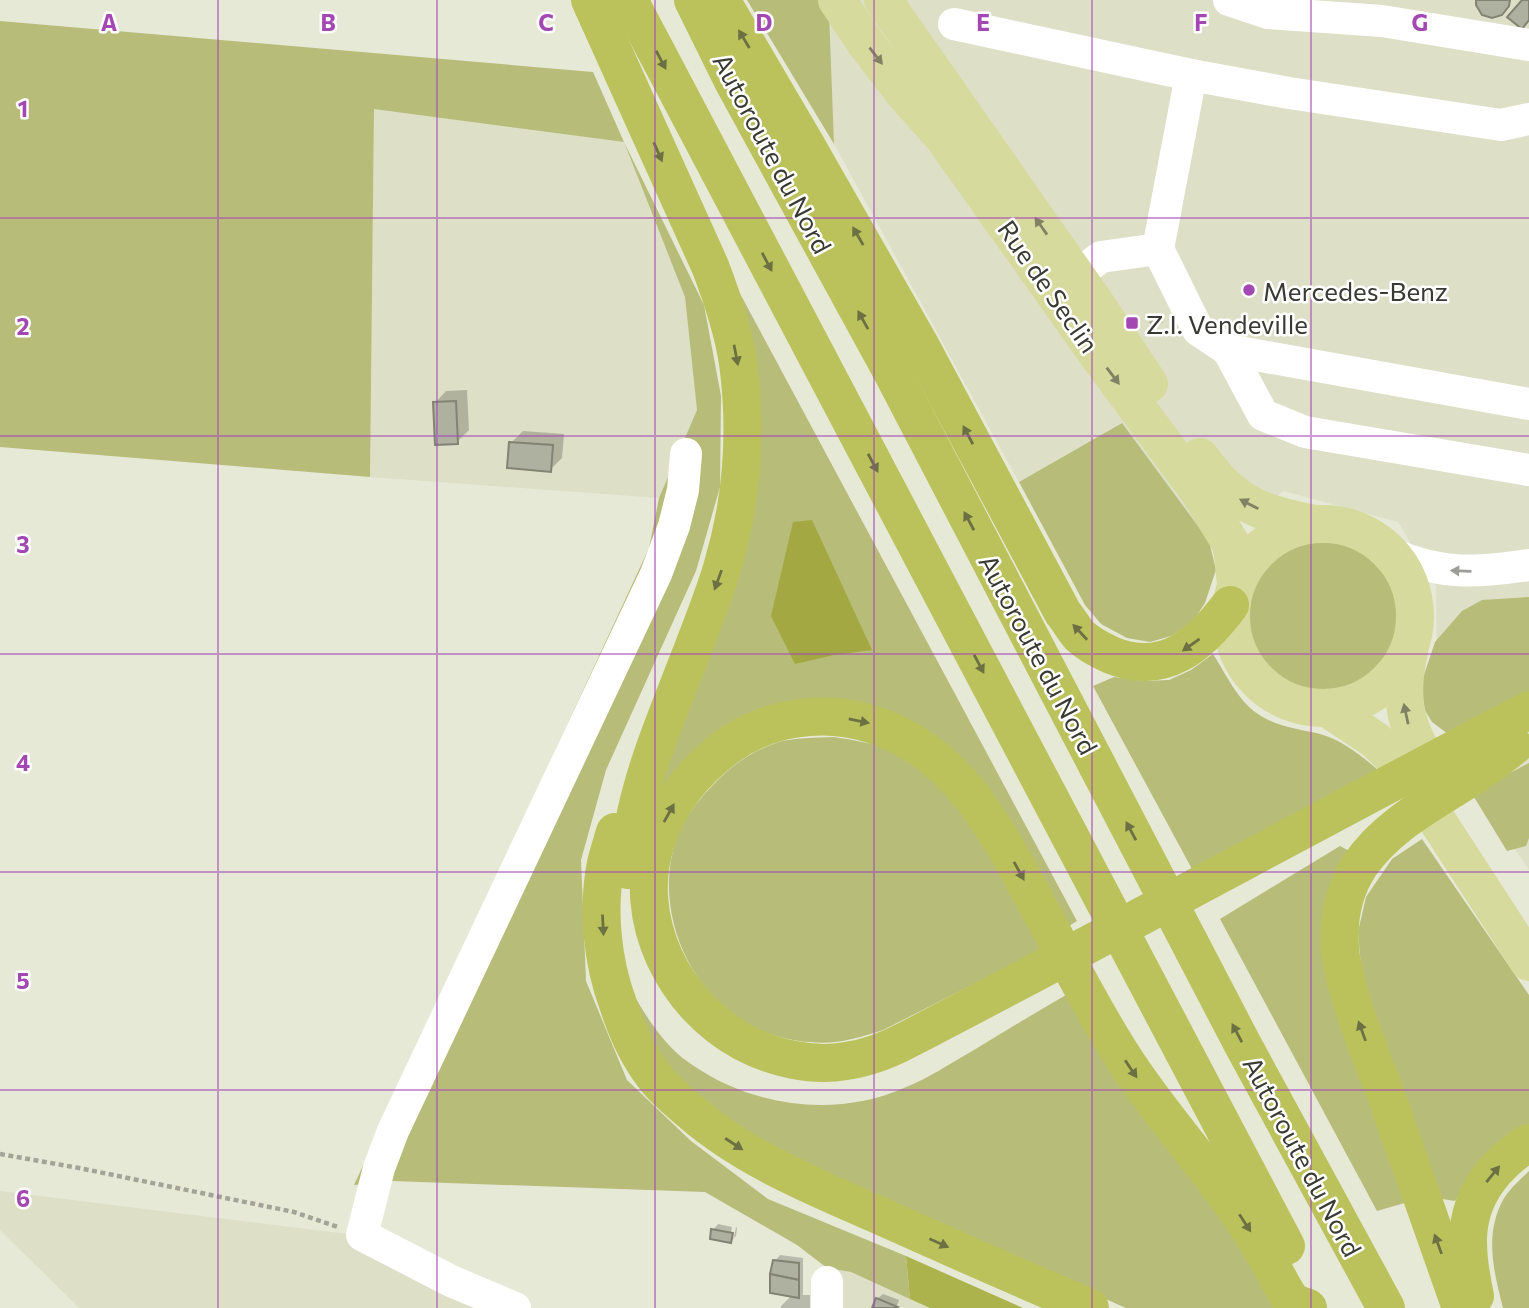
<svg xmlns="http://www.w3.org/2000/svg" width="1529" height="1308" viewBox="0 0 1529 1308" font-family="Commissioner,sans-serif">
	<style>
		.built { fill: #dddfc6 }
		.green { fill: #b7bc79 }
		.forest { fill: #acb24c }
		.water { fill: #a3a842 }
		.shadow { fill: #0003 }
		.building { fill: #afb1a0; stroke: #828373; stroke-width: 2 }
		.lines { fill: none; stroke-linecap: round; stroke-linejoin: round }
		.path { stroke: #a3a497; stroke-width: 4.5; stroke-dasharray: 5 3.5; stroke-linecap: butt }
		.minor { stroke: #fff; stroke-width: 32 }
		.major { stroke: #d7da9d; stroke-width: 38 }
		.highway { stroke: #bcc25b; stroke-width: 38 }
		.oneway { fill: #6d7043 }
		.oneway2 { fill: #808263 }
		.oneway3 { fill: #9c9c99 }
		.grid { fill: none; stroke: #a348b2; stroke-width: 2; stroke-opacity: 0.55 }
		.poi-dot { fill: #a348b2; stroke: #fff; stroke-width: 2.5 }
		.labels { text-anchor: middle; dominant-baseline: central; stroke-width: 5; stroke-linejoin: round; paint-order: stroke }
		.street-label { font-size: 26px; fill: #393a33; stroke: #fff }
		.poi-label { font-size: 26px; fill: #393a33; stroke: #fff; text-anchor: start }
		.grid-label { font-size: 23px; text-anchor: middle; font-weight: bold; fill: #a348b2; stroke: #fff; stroke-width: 5; stroke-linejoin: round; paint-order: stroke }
	</style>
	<rect width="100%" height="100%" fill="#e7e9d7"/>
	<g class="built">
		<path d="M822,0h707v870l-41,-60 -51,-154 -1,-70 -38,-64 -114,-31 -75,50 -88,-118 -102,59 -185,-338 -5,-133z"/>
		<path d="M374,108l250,34 61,155 12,113 -38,88 -289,-21z"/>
		<path d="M0,1191l364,45 153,72h-438l-79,-78z"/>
		<path d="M827,1268l24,4 79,36h-103z"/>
	</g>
	<g class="green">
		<path d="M747,0h75l7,11 5,133z"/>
		<path d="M0,21l593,51 31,70 80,163 17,91 -1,91 -24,84 -90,199 -25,90 5,121 41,99 64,61 77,58 138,57 4,43 -59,-27 -24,-4 -30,-23 -92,-53 -313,-11 -38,4 295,-637 10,-50 38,-88 -12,-113 -61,-155 -250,-33 -4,368 -370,-30z"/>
		<path d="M737,288l340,633 -13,8 -54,-102 -196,-125 -171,135 72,-213z"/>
		<path d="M1122,423l87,118 7,29 -11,33 -14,21 -20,12 -21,6 -23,-4 -26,-14 -16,-19 -66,-123z"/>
		<circle cx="1323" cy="615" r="75"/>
		<path d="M1529,597v95l-81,42 -16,-12 -11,-18 1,-23 13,-39 27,-31 20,-11z"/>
		<path d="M1213,654c13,20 25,47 45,60 19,13 41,15 62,20 22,6 42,22 59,37l-187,98 -99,-183 21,-9 29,4 26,-1 22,-10z"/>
		<path d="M834,737c20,3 39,6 58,14 70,31 114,134 149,199l-158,80c-24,8 -48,15 -73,12 -19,-1 -40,-7 -57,-15 -65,-33 -100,-118 -77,-187 6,-19 21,-38 35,-53 20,-21 37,-34 65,-44 19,-6 39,-5 58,-6z"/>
		<path d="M1529,763v75l-3,8 -19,5 -33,-54 21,-16z"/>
		<path d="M1422,839l107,156v133l-51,36 -23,37 -13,-2 -73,-198 -8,-35 -3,-34 8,-35 26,-38z"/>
		<path d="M1340,846l13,7 -29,58 84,291 -31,9 -157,-292z"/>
		<path d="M631,990c16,28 33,56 60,74 61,43 145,54 213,24 25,-10 47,-25 70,-38 31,-19 61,-37 92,-55l152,217 59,96h-151l-323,-142 -68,-39 -77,-65z"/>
		<path d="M1529,1171v137h-26c-9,-36 -19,-73 0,-108 6,-11 17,-20 26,-29z"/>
	</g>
	<path class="forest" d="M906,1256l117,52h-93l-20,-9z"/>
	<path class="water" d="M812,520l60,130 -38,5 -39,9 -24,-48 22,-94z"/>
	<g class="shadow">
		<path d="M1158,314l5,8 -9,8 -5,-8z"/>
		<path d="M467,390l2,40 -12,12 -22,-39 11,-12z"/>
		<path d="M523,431l41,3 -2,24 -12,12 -39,-27z"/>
		<path d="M718,1224l14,3 -2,11h4l2,-11 1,1 -1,8 -5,5 -18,-11z"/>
		<path d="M780,1255l23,3v37h7v13h-29v-2l11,-11 -17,-34z"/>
		<path d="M883,1294l16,6 -3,8h-22l3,-9z"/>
	</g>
	<g class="building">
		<path d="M1476,0h34l-1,6 -7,9 -10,3 -10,-3 -6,-10z"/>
		<path d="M1522,0h7v20l-7,9 -15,-12z"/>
		<path d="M456,401l2,43 -23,1 -2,-43z"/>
		<path d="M509,442l44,3 -2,27 -44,-4z"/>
		<path d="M711,1229l22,4 -2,10 -21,-4z"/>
		<path d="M773,1260l26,3v17l-29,-6z"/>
		<path d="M770,1274l29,6v18l-29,-5z"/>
		<path d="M876,1298l22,9 -1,1h-25z"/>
	</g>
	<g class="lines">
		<path class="path" d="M0,1154l79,14 215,44 44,15"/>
		<g class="minor">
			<path d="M1229,0l39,13 114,8 147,24"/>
			<path d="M954,24l237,51 98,18 212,32 28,-6"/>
			<path d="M1158,249l33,-174"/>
			<path d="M1076,276l25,-19 57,-8 40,81 30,20 301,54"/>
			<path d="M1228,350l35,65 42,17 224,38"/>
			<path d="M1392,554c50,21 84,19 137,11"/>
			<path d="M827,1282v26"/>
			<path d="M515,1308l-64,-27 -89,-46 17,-67 14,-37 263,-557 18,-48 9,-36 3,-36"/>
		</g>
		<g class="major">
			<path d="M837,0l30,45 37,48 40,45 154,217 102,138 30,49 3,13 3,29"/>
			<path d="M883,0l212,303 54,81"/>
			<path d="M1200,457c33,47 59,56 114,67"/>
			<circle cx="1323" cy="616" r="92"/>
			<path d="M1409,652c-14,60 3,86 35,136"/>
			<path d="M1327,708l48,32 26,25 128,197"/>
		</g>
		<g class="highway">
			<path d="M590,0l120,266c12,31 23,64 28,97 9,68 4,139 -16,205 -12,40 -29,79 -44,119 -23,58 -47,120 -50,183"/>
			<path d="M629,0l657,1246"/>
			<path d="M693,0l41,83 159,291 350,671 143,263"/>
			<path d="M721,0l84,143 115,202 143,268c6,7 10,15 16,22 9,9 21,15 32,20 53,22 89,-10 119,-50"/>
			<path d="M615,832c-3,10 -6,20 -9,31 -9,45 -4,98 12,141 8,25 19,50 35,71 10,14 25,26 38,37 54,47 120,73 185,102 71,32 142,63 214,94"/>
			<path d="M1475,1296c-10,-47 -14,-86 20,-125 10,-11 21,-21 34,-28"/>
			<path d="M1308,1308c-4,-2 -9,-3 -13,-5 -9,-6 -23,-38 -30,-49 -8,-14 -17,-28 -27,-42 -36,-53 -80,-100 -115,-155 -31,-48 -56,-99 -84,-149 -40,-74 -81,-158 -168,-184 -48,-15 -103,-7 -143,22 -32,23 -61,58 -72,96 -25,77 18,163 87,200 30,16 69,25 103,19 22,-3 42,-11 61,-21 208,-108 414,-221 622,-330"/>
			<path d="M1461,1308c-25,-70 -49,-140 -74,-210 -17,-46 -38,-92 -46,-141 -4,-32 1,-65 19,-92 27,-39 68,-60 107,-85 16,-10 32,-22 47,-34"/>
		</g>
	</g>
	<defs><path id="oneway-solid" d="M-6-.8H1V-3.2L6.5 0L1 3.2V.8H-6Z" transform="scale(1.75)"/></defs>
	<g class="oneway">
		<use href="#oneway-solid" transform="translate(744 39) rotate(-121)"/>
		<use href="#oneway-solid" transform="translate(661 60) rotate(62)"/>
		<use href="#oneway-solid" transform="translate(658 152) rotate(66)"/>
		<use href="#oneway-solid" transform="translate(858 236) rotate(-120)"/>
		<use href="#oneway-solid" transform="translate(767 262) rotate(62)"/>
		<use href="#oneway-solid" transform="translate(863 320) rotate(-119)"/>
		<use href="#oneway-solid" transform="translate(736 355) rotate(79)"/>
		<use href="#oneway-solid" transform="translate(968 435) rotate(-118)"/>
		<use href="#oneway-solid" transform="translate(873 463) rotate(62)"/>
		<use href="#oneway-solid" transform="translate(969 521) rotate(-118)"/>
		<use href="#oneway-solid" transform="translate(718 580) rotate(110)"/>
		<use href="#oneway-solid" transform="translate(1080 632) rotate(-133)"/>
		<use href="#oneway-solid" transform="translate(1191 645) rotate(145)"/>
		<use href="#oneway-solid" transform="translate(979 664) rotate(62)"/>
		<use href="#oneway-solid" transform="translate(859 721) rotate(12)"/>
		<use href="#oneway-solid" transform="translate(669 813) rotate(-61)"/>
		<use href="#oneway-solid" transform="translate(1131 831) rotate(-118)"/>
		<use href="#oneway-solid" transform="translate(1019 871) rotate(61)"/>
		<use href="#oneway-solid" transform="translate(603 925) rotate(87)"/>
		<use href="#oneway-solid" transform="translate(1362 1031) rotate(-110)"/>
		<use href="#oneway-solid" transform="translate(1237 1033) rotate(-118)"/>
		<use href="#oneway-solid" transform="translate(1131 1069) rotate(56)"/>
		<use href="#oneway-solid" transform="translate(734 1144) rotate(33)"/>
		<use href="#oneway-solid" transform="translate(1493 1174) rotate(-51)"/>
		<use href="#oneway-solid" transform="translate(1245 1223) rotate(57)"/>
		<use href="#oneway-solid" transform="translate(939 1243) rotate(24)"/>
		<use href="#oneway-solid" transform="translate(1438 1244) rotate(-110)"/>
	</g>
	<g class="oneway2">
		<use href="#oneway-solid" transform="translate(876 56) rotate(52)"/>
		<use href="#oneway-solid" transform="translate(1041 226) rotate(-125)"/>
		<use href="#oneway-solid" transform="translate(1113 376) rotate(53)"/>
		<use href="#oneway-solid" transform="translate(1249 504) rotate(-153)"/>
		<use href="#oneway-solid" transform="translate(1406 714) rotate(-102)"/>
	</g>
	<use class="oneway3" href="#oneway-solid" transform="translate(1461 571) rotate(-178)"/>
	<path class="grid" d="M218,0v1308M437,0v1308M655,0v1308M874,0v1308M1092,0v1308M1311,0v1308M0,218h1529M0,436h1529M0,654h1529M0,872h1529M0,1090h1529"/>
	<g class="poi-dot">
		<circle cx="1249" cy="290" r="7"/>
		<rect x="1125" y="316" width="14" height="14" rx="3.5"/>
	</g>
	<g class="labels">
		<g class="street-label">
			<text transform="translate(773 153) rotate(62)">Autoroute du Nord</text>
			<text transform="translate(1049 286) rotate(55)">Rue de Seclin</text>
			<text transform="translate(1039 654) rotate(62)">Autoroute du Nord</text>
			<text transform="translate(1303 1156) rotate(62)">Autoroute du Nord</text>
		</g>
		<g class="poi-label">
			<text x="1263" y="290">Mercedes-Benz</text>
			<text x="1146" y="323">Z.I. Vendeville</text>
		</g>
	</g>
	<g class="grid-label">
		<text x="109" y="31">A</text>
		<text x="328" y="31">B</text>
		<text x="546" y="31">C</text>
		<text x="764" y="31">D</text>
		<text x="983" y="31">E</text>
		<text x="1201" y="31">F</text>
		<text x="1420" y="31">G</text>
		<text x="23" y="117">1</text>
		<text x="23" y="335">2</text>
		<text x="23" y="553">3</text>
		<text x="23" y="771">4</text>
		<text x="23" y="989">5</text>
		<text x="23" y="1207">6</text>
	</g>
</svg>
